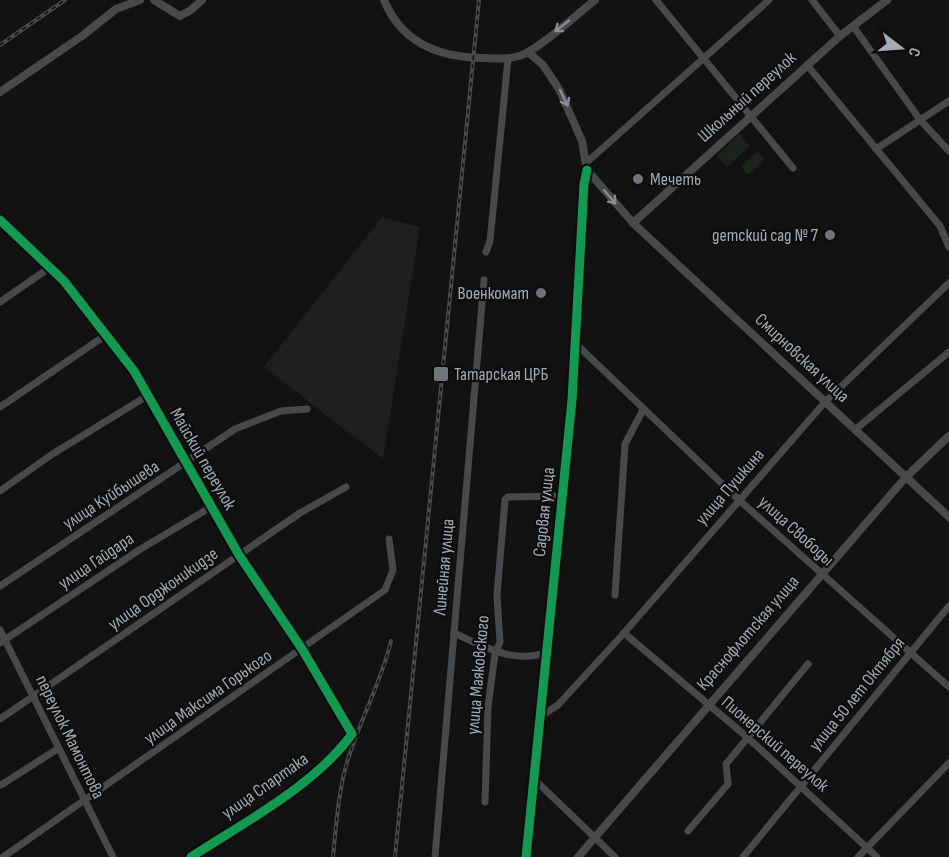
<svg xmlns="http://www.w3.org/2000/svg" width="949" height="857" viewBox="0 0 949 857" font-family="'Sofia Sans Condensed',sans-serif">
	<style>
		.built { fill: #1f1f21 }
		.green { fill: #1c231d }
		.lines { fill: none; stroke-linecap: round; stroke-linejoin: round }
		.minor { stroke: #47494b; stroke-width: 7 }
		.tertiary { stroke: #47494b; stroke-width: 8 }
		.rail-casing { stroke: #47494b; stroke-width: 4 }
		.rail { stroke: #0d0d0e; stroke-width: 1.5; stroke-dasharray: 4.5; stroke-linecap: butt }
		.cycleway-casing { stroke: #0d0d0e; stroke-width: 13 }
		.cycleway { stroke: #139951; stroke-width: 9 }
		.oneway { stroke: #888e94 }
		.poi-dot { fill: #71757b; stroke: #0d0d0e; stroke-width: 2 }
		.labels { text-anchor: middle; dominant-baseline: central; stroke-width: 4.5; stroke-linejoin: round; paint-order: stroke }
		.street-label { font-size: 18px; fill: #a4abb3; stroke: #0d0d0e }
		.poi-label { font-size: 18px; fill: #a4abb3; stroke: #0d0d0e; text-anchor: start }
	</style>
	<rect width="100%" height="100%" fill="#121213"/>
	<path class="built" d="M382,217l38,10 -37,232 -119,-92z"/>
	<g class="green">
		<path d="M739,134l11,12 -23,21 -10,-11z"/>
		<path d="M758,151l7,8 -17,16 -7,-8z"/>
	</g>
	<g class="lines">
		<g class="minor">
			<path d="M656,0l137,168"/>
			<path d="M812,0l28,36"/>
			<path d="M853,26l68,95 28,30"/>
			<path d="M807,65l133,161 9,21"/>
			<path d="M876,149l73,-48"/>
			<path d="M586,163l183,-163"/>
			<path d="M0,220l64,61 70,90 105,184 63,94 50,85c-39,53 -106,87 -161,123"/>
			<path d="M486,252l4,-11 18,-182"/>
			<path d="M0,302l49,-34"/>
			<path d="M574,342l164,157 211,188"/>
			<path d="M0,407l106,-72"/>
			<path d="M856,429l93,-77"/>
			<path d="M0,491l51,-36 96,-59"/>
			<path d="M0,586l235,-157 46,-18 26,-2"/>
			<path d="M615,595l10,-151 18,-34"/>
			<path d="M0,630l113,227"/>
			<path d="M454,633c29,13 61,32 93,19"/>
			<path d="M624,633l123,104 130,120"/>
			<path d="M0,643l139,-93 72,-43"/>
			<path d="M541,716l17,-11 66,-72 201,-231 124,-119"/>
			<path d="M0,719l300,-206 46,-26"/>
			<path d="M534,779l81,78"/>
			<path d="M1,785l58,-37"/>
			<path d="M485,802l3,-95 7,-53 5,-12 -3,-47 8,-95 3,-3 53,-1"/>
			<path d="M688,831l40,-47 -2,-20 82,-100"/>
			<path d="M3,857l382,-267 8,-20 -4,-31"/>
			<path d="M435,857l49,-577"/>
			<path d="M743,857l206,-251"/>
			<path d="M858,857l91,-94"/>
		</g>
		<g class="tertiary">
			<path d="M154,0l26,16 11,-6 11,-10"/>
			<path d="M384,0c18,44 57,58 101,58 15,1 31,2 45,-7 23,-14 44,-34 65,-51"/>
			<path d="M528,52l15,13 16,24 23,52 5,29 46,53 316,294"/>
			<path d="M0,92l82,-56 34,-27 24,-9"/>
			<path d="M633,223l207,-187 47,-36"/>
			<path d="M526,857l46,-457 12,-216 3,-14"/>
			<path d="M578,857l328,-380 43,-41"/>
		</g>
		<g class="rail-casing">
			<g id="rail">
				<path d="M0,45l65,-45"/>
				<path d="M333,857c3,-30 5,-62 13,-91 12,-43 35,-82 45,-125"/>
				<path d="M395,857l84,-857"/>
			</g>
		</g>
		<use href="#rail" class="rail"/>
		<g class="cycleway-casing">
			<g id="cycleway">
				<path d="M0,220l64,61 70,90 105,184 63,94 50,85c-39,53 -106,87 -161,123"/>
				<path d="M526,857l46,-457 12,-216 3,-14"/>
			</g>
		</g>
		<use href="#cycleway" class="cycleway"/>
	</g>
	<defs><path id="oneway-shaft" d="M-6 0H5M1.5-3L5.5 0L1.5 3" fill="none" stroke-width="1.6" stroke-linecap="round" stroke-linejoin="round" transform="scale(1.5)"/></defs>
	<g class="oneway">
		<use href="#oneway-shaft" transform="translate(562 26) rotate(142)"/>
		<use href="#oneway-shaft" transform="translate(564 98) rotate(64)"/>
		<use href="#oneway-shaft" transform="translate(610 197) rotate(49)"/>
	</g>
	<g class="poi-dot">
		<circle cx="638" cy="179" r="6"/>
		<circle cx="830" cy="235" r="6"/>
		<circle cx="541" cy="293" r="6"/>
		<rect x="433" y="366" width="16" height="16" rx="3"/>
	</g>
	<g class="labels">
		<g class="street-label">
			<text transform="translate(747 97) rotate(-42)">Школьный переулок</text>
			<text transform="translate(802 358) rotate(43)">Смирновская улица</text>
			<text transform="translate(203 459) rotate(60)">Майский переулок</text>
			<text transform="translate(730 487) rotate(-49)">улица Пушкина</text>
			<text transform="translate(111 495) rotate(-33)">улица Куйбышева</text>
			<text transform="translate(544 512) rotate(-84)">Садовая улица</text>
			<text transform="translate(796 531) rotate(42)">улица Свободы</text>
			<text transform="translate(96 561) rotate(-34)">улица Гайдара</text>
			<text transform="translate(444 567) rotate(-85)">Линейная улица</text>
			<text transform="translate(163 589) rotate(-35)">улица Орджоникидзе</text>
			<text transform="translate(748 633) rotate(-49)">Краснофлотская улица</text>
			<text transform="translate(478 675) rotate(-85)">улица Маяковского</text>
			<text transform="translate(857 694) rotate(-51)">улица 50 лет Октября</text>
			<text transform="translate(208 697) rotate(-35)">улица Максима Горького</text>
			<text transform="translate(70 737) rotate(64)">переулок Мамонтова</text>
			<text transform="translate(775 744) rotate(41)">Пионерский переулок</text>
			<text transform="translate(265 786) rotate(-35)">улица Спартака</text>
		</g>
		<g class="poi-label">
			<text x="650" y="179">Мечеть</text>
			<text x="818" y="235" text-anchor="end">детский сад № 7</text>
			<text x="529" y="293" text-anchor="end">Военкомат</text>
			<text x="454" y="374">Татарская ЦРБ</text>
		</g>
	</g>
	<g transform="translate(901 48) rotate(107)" stroke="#0d0d0e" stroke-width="4.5" paint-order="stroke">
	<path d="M0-4.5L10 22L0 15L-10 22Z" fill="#a4abb3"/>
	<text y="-9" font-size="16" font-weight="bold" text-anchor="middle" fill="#a4abb3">С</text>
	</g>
</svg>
